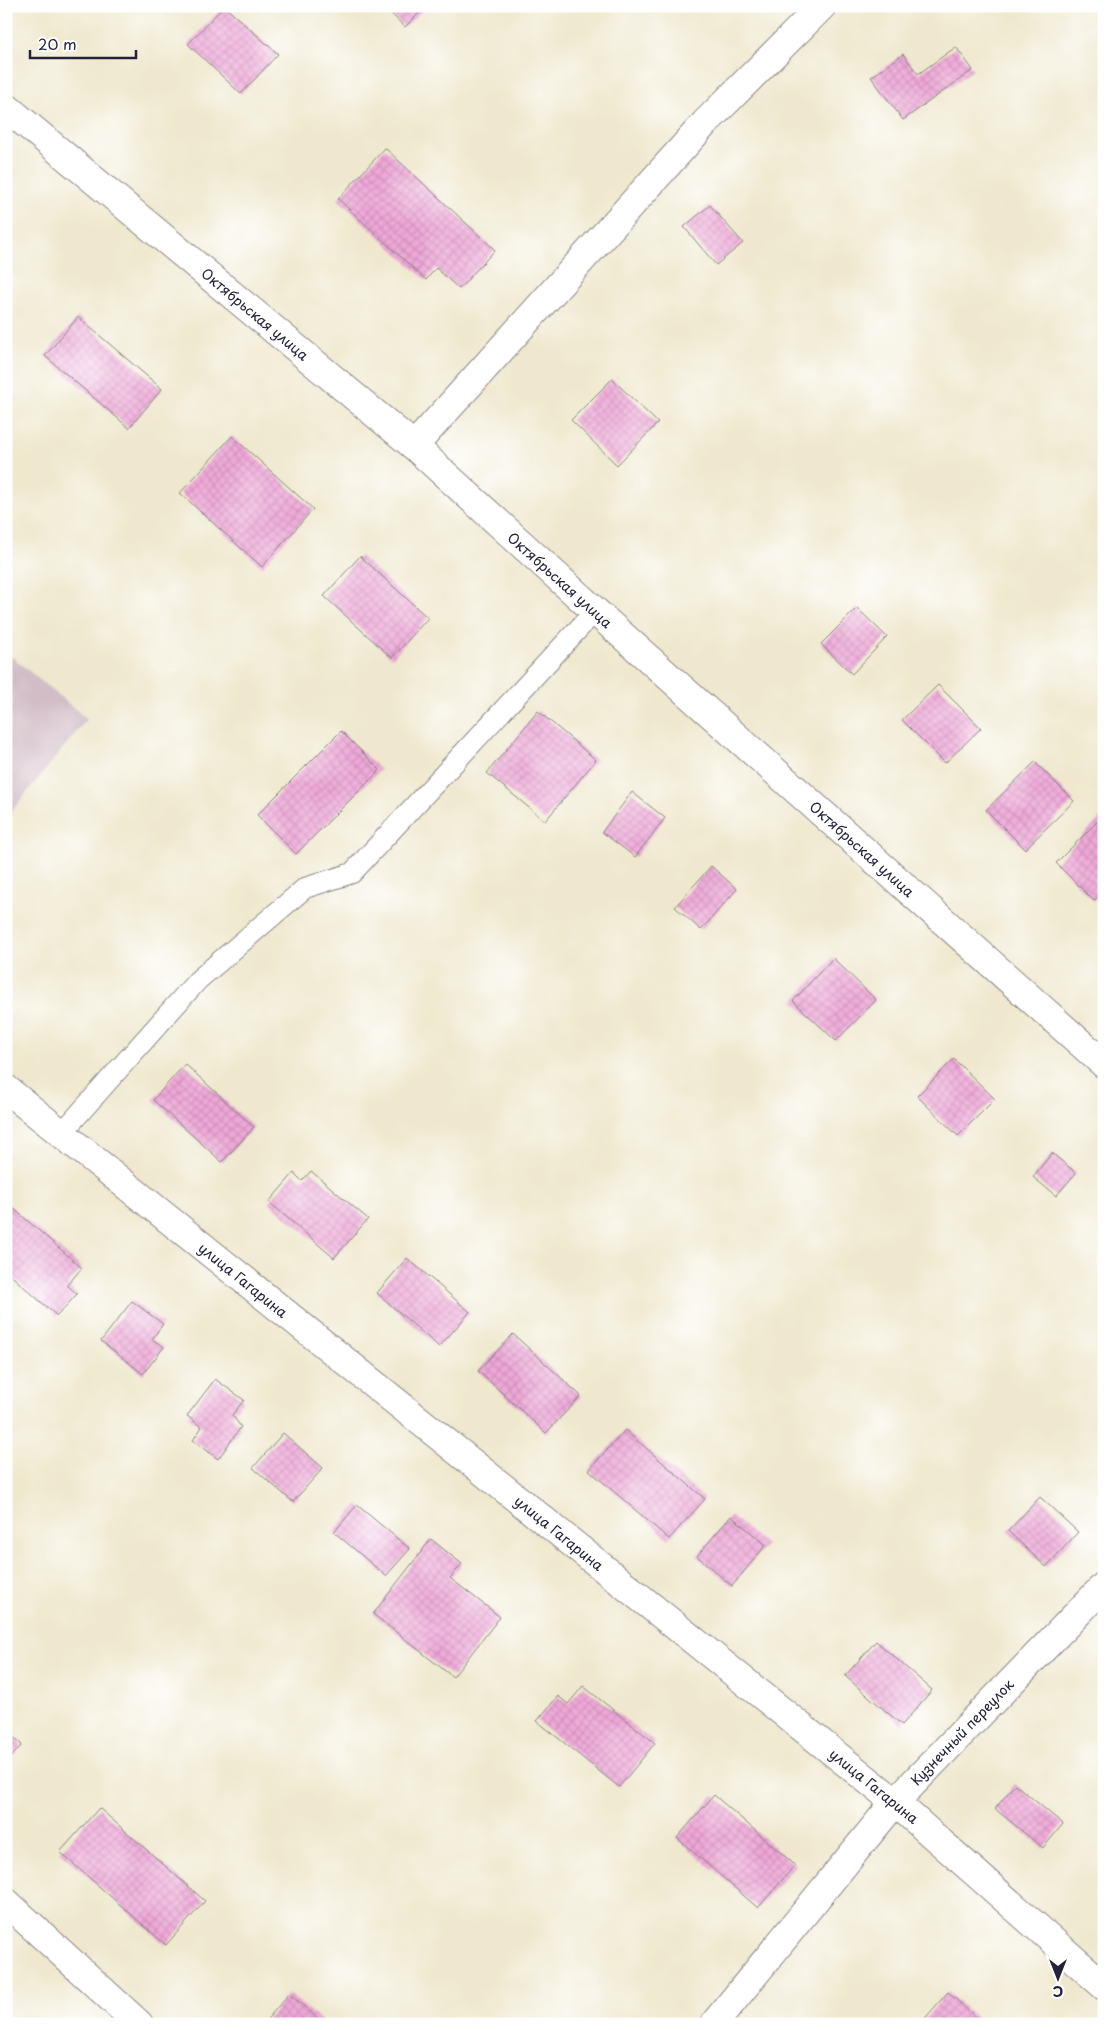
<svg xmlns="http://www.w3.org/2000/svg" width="1110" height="2030" viewBox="0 0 1110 2030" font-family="'Playpen Sans',sans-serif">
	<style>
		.industrial { fill: #d2bdc6 }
		.building { fill: url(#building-cross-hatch) }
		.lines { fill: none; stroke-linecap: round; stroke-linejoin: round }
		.service-casing { stroke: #888584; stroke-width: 22 }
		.minor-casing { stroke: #888584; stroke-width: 30 }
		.service { stroke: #fff; stroke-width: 20 }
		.minor { stroke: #fff; stroke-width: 28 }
		.labels { text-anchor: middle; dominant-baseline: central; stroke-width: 4.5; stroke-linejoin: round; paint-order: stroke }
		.street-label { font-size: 14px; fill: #22223b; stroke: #fff }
	</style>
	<defs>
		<pattern id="building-cross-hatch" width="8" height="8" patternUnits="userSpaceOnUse" patternTransform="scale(1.25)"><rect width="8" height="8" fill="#efa8d8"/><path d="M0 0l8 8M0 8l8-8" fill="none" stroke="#cd90ba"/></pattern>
	</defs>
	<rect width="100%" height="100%" fill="#fff"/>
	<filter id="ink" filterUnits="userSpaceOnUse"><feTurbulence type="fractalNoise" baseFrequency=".02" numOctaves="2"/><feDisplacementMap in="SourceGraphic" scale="10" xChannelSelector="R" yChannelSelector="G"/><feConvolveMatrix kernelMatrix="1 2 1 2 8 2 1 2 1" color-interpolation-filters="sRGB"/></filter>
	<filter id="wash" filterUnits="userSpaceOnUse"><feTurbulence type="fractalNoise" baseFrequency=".0096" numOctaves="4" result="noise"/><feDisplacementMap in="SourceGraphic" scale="20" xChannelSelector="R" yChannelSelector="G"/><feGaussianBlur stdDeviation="1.12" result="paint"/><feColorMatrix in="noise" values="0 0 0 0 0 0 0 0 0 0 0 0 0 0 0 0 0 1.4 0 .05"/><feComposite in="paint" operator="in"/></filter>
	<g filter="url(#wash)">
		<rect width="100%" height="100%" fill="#efe8ce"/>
		<path class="industrial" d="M6,652l81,67 -81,99z"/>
		<g id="blocks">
			<g class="building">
				<path d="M224,6l54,48 -37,40 -53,-50z"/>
				<path d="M383,6h43l-21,21z"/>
				<path d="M956,47l17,23 -70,50 -32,-43 32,-23 15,20z"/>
				<path d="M385,148l110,102 -36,39 -23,-21 -10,12 -88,-81z"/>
				<path d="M710,205l33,38 -27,22 -32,-38z"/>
				<path d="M78,317l84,72 -33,39 -84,-72z"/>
				<path d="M612,379l46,44 -41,42 -46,-45z"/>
				<path d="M232,436l81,73 -51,58 -82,-74z"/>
				<path d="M360,556l68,62 -36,40 -68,-62z"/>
				<path d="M857,608l30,29 -35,37 -31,-30z"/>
				<path d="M938,685l43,43 -36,35 -43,-43z"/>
				<path d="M538,711l58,49 -51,61 -58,-48z"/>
				<path d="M341,731l39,39 -84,84 -39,-39z"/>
				<path d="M1035,762l39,39 -49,48 -39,-39z"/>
				<path d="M632,792l33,26 -30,39 -33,-25z"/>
				<path d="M1104,815v76l-10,10 -38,-38z"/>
				<path d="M711,866l26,23 -36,41 -26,-23z"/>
				<path d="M833,958l43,42 -40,41 -43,-40z"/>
				<path d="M954,1059l41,40 -37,37 -41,-40z"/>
				<path d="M185,1064l69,63 -32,35 -69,-62z"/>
				<path d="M1052,1153l24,20 -20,23 -23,-19z"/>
				<path d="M311,1171l57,48 -34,39 -65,-56 25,-29 8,8z"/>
				<path d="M6,1202l76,66 -15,17 10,9 -20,22 -51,-45z"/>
				<path d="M407,1258l63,54 -31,35 -62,-54z"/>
				<path d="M132,1301l31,23 -11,15 12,8 -21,27 -42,-33z"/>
				<path d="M513,1334l68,62 -35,37 -68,-62z"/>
				<path d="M215,1379l29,21 -12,15 9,12 -23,32 -25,-19 9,-13 -15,-11z"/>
				<path d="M625,1430l80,69 -36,40 -80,-69z"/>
				<path d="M283,1433l40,35 -30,34 -40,-34z"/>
				<path d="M1040,1497l38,35 -32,35 -38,-36z"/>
				<path d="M357,1505l53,44 -24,27 -52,-44z"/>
				<path d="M731,1516l35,29 -34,41 -35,-30z"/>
				<path d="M431,1539l31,25 -12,14 50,39 -47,60 -80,-63z"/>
				<path d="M876,1641l56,49 -30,35 -57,-49z"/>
				<path d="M583,1686l72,57 -36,44 -82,-66 21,-25 10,8z"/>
				<path d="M6,1730l16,15 -16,18z"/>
				<path d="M1015,1784l48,40 -20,24 -48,-39z"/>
				<path d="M714,1795l81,70 -37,43 -81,-70z"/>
				<path d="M99,1808l106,93 -39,44 -106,-93z"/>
				<path d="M948,1992l34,31 -1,1h-61z"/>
				<path d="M289,1994l36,30h-62z"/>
			</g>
		</g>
	</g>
	<g filter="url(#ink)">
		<use href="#blocks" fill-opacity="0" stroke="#888584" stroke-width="1"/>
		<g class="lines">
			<g class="service-casing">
				<path id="service" d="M61,1134l137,-154 107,-92 47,-15 243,-262"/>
			</g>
			<g class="minor-casing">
				<g id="minor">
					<path d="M6,107l408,339 181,165 509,453"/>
					<path d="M414,446l291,-323 117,-117"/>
					<path d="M6,1089l889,713 209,184"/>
					<path d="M6,1902l133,122"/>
					<path d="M714,2024l181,-222 209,-216"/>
				</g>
			</g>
			<use href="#service" class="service"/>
			<use href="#minor" class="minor"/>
		</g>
	</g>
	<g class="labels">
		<g class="street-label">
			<text transform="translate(255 314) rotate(40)">Октябрьская улица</text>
			<text transform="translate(560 580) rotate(42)">Октябрьская улица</text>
			<text transform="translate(862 849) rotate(42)">Октябрьская улица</text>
			<text transform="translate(243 1280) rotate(39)">улица Гагарина</text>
			<text transform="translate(559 1533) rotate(39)">улица Гагарина</text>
			<text transform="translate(962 1732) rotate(-46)">Кузнечный переулок</text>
			<text transform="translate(874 1786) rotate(39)">улица Гагарина</text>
		</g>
	</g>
	<rect width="1110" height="2030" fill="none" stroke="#fff" stroke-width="25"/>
	<g transform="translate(1058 1978) rotate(180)" stroke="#ffffff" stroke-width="4" paint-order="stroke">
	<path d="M0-4L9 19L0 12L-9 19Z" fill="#22223b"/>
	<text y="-8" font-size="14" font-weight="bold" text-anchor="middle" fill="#22223b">С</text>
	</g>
	<path d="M30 50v8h106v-8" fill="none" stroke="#22223b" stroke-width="2.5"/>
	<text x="38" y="50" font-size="15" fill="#22223b" stroke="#ffffff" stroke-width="4" paint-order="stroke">20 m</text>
</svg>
